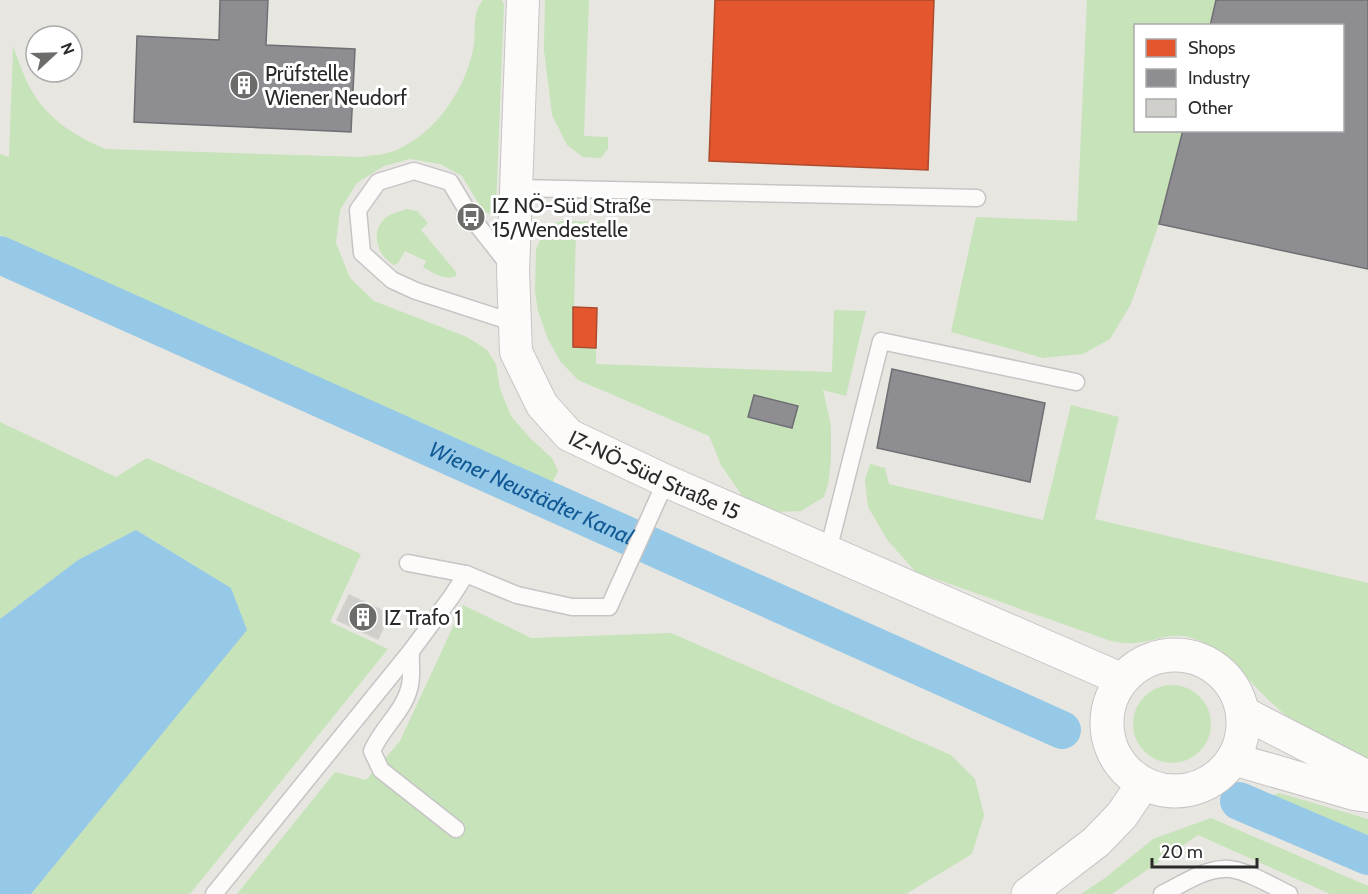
<svg xmlns="http://www.w3.org/2000/svg" width="1368" height="894" viewBox="0 0 1368 894" font-family="Cabin,sans-serif">
	<style>
		.green { fill: #c6e3ba }
		.water { fill: #96c9e7 }
		.shops { fill: #e4572e; stroke: #ac4a2d; stroke-width: 1.5 }
		.industry { fill: #8d8d92; stroke: #6f6f73; stroke-width: 1.5 }
		.lines { fill: none; stroke-linecap: round; stroke-linejoin: round }
		.canal { stroke: #96c9e7; stroke-width: 38 }
		.building { fill: #d1cfcb; stroke: #d3d1cc; stroke-width: 1.5 }
		.service-casing { stroke: #c6c5c5; stroke-width: 19 }
		.minor-casing { stroke: #c6c5c5; stroke-width: 34 }
		.tertiary-casing { stroke: #c6c5c5; stroke-width: 35 }
		.service { stroke: #fcfbfa; stroke-width: 16 }
		.minor { stroke: #fcfbfa; stroke-width: 32 }
		.tertiary { stroke: #fcfbfa; stroke-width: 33 }
		.labels { text-anchor: middle; dominant-baseline: central; stroke-width: 6; stroke-linejoin: round; paint-order: stroke }
		.poi-label { font-size: 21px; fill: #2a2a2a; stroke: #fff; text-anchor: start }
		.street-label { font-size: 21px; fill: #2a2a2a; stroke: #fff }
		.water-label { font-size: 22px; font-style: italic; fill: #125a95; stroke: #fff }
	</style>
	<rect width="100%" height="100%" fill="#e8e6e0"/>
	<g class="green">
		<path d="M483,0h19l2,4 -8,203 -6,7 -7,-3 -21,-35 -22,-12 -30,-5 -26,7 -27,17 -17,27 -4,33 14,35 24,23 93,36 20,13 9,14 4,25 11,27 20,23 21,19 6,13 -6,12 -552,-248v-81l9,3 4,-111c6,15 11,33 20,47 17,28 43,43 72,56l257,8c10,-2 22,-2 32,-6 42,-17 73,-63 80,-107 2,-16 -2,-31 9,-44z"/>
		<path d="M545,0h44l-5,136 24,1v12l-7,9 -18,-1 -16,-12 -15,-30 -8,-65z"/>
		<path d="M1087,0h129l-6,25 -74,1v104l47,1 -24,93 -28,80 -21,35 -27,15 -40,4 -92,-26 25,-115 101,4z"/>
		<path d="M407,209l10,2 11,12 -7,7 35,42v4c-12,5 -22,-3 -33,-9l3,-6 -21,-10 -7,12 -4,2c-18,-10 -25,-36 -6,-49 5,-3 13,-5 19,-7z"/>
		<path d="M562,221l39,1 4,6h-29l-3,119 23,1v16l236,8 2,-62 32,1 -20,85 -23,-6 8,36v36l-3,22 -4,13 -23,14 -25,1 -33,-15 -22,-32 -12,-29 -131,-56 -18,-19 -12,-22 -10,-28 -3,-19 1,-43 6,-13 9,-12z"/>
		<path d="M1071,405l48,12 -24,102 273,64v175c-24,-12 -52,-22 -74,-37 -37,-24 -58,-68 -102,-83 -19,-7 -39,4 -58,5 -8,1 -16,-1 -23,-2l-195,-69 -28,-31 -20,-34 -3,-27 5,-16 15,4 4,16 154,36z"/>
		<path d="M0,422l116,55 31,-19 214,96 -31,68 58,27 -198,245h-159l215,-264 -15,-42 -95,-58 -58,30 -78,59z"/>
		<path d="M463,605l68,33 140,-5 280,122 24,24 9,36 -12,39 -66,40h-669l98,-122 31,8 34,-39z"/>
		<circle cx="1172" cy="724" r="39"/>
		<path d="M1279,793l89,26v27l-106,-46z"/>
		<path d="M1211,818l157,68v8h-38l-132,-59 -86,59h-31l24,-16 48,-39z"/>
	</g>
	<path class="water" d="M136,530l95,58 16,42 -216,264h-31v-275l78,-59z"/>
	<g class="shops">
		<path d="M715,0h219l-6,170 -219,-9z"/>
		<path d="M573,307l24,1 -1,40 -23,-1z"/>
	</g>
	<g class="industry">
		<path d="M220,0h48l-2,45 89,4 -4,83 -217,-10 3,-86 82,4z"/>
		<path d="M1216,0h152v269l-209,-45 24,-94h159v-104h-132z"/>
		<path d="M892,369l153,34 -15,79 -153,-34z"/>
		<path d="M754,395l44,11 -6,22 -44,-11z"/>
	</g>
	<g class="lines">
		<g class="canal">
			<path id="s1" d="M0,255l1062,475"/>
			<path d="M1239,801l129,55"/>
		</g>
	</g>
	<path class="building" d="M349,595l41,19 -12,25 -41,-19z"/>
	<g class="lines">
		<g class="service-casing">
			<g id="service">
				<path d="M517,188l460,10"/>
				<path d="M512,269l-41,-52 -21,-35 -36,-11 -36,11 -20,28 4,43 30,27 24,11 99,32"/>
				<path d="M828,551l53,-210 195,41"/>
				<path d="M408,563l58,11 51,21 55,12h37l57,-126"/>
				<path d="M411,651c-1,12 2,27 -2,38 -6,23 -28,40 -37,62l9,19 75,59"/>
				<path d="M214,894l197,-243 41,-55 14,-22"/>
				<path d="M1162,894c19,-9 40,-24 61,-25 18,-2 49,17 66,25"/>
			</g>
		</g>
		<g class="minor-casing">
			<g id="minor">
				<path id="s2" d="M523,0l-10,271 3,81 26,53 27,30 97,46 455,198"/>
				<path d="M1242,712l126,65"/>
				<path d="M1233,759l121,35 14,2"/>
			</g>
		</g>
		<g class="tertiary-casing">
			<g id="tertiary">
				<circle cx="1175" cy="723" r="68"/>
				<path d="M1028,894l68,-52 26,-27 21,-31"/>
			</g>
		</g>
		<use href="#service" class="service"/>
		<use href="#minor" class="minor"/>
		<use href="#tertiary" class="tertiary"/>
	</g>
	<defs>
		<g id="building-disc" transform="scale(1.5)"><circle r="9.5" fill="#6c6c6a" stroke="#fff"/><path d="M-4-6H4V6H1V3H-1V6H-4ZM-2.5-4.3h1.7v1.8h-1.7ZM.8-4.3h1.7v1.8H.8ZM-2.5-1h1.7V.8h-1.7ZM.8-1h1.7V.8H.8Z" fill="#fff"/></g>
		<g id="bus-disc" transform="scale(1.5)"><circle r="9.5" fill="#6c6c6a" stroke="#fff"/><path d="M-5-6H5V4H4V6H2V4H-2V6H-4V4H-5ZM-3.5-4V0h7V-4ZM-3.5 1.2v1.5H-2V1.2ZM2 1.2v1.5H3.5V1.2Z" fill="#fff"/></g>
	</defs>
	<g fill-rule="evenodd">
		<use href="#building-disc" x="244" y="85"/>
		<use href="#bus-disc" x="471" y="217"/>
		<use href="#building-disc" x="363" y="617"/>
	</g>
	<g class="labels">
		<g class="poi-label">
			<text x="265" y="73">Prüfstelle<tspan x="265" dy="24">Wiener Neudorf</tspan></text>
			<text x="492" y="205">IZ NÖ-Süd Straße<tspan x="492" dy="24">15/Wendestelle</tspan></text>
			<text x="384" y="617">IZ Trafo 1</text>
		</g>
		<g class="street-label">
			<text stroke="none"><textPath href="#s2" startOffset="546">IZ-NÖ-Süd Straße 15</textPath></text>
		</g>
		<g class="water-label">
			<text stroke="none"><textPath href="#s1" startOffset="582">Wiener Neustädter Kanal</textPath></text>
		</g>
	</g>
	<rect x="1134" y="24" width="210" height="108" fill="#ffffff" stroke="#aaaaaa" stroke-width="1.5"/>
	<rect x="1146" y="39" width="30" height="18" fill="#e4572e" stroke="#aaaaaa" stroke-width="1.5"/>
	<text x="1188" y="54" font-size="18" fill="#2a2a2a">Shops</text>
	<rect x="1146" y="69" width="30" height="18" fill="#8d8d92" stroke="#aaaaaa" stroke-width="1.5"/>
	<text x="1188" y="84" font-size="18" fill="#2a2a2a">Industry</text>
	<rect x="1146" y="99" width="30" height="18" fill="#d1cfcb" stroke="#aaaaaa" stroke-width="1.5"/>
	<text x="1188" y="114" font-size="18" fill="#2a2a2a">Other</text>
	<g transform="translate(54 54) rotate(68)"><circle r="28" fill="#ffffff" stroke="#aaaaaa" stroke-width="1.5"/>
	<path d="M0-4.5L10 22L0 15L-10 22Z" fill="#6c6c6a"/>
	<text y="-9" font-size="16" font-weight="bold" text-anchor="middle" fill="#2a2a2a">N</text>
	</g>
	<path d="M1152 858v9h105v-9" fill="none" stroke="#2a2a2a" stroke-width="3"/>
	<text x="1161" y="858" font-size="18" fill="#2a2a2a" stroke="#ffffff" stroke-width="4.5" paint-order="stroke">20 m</text>
</svg>
